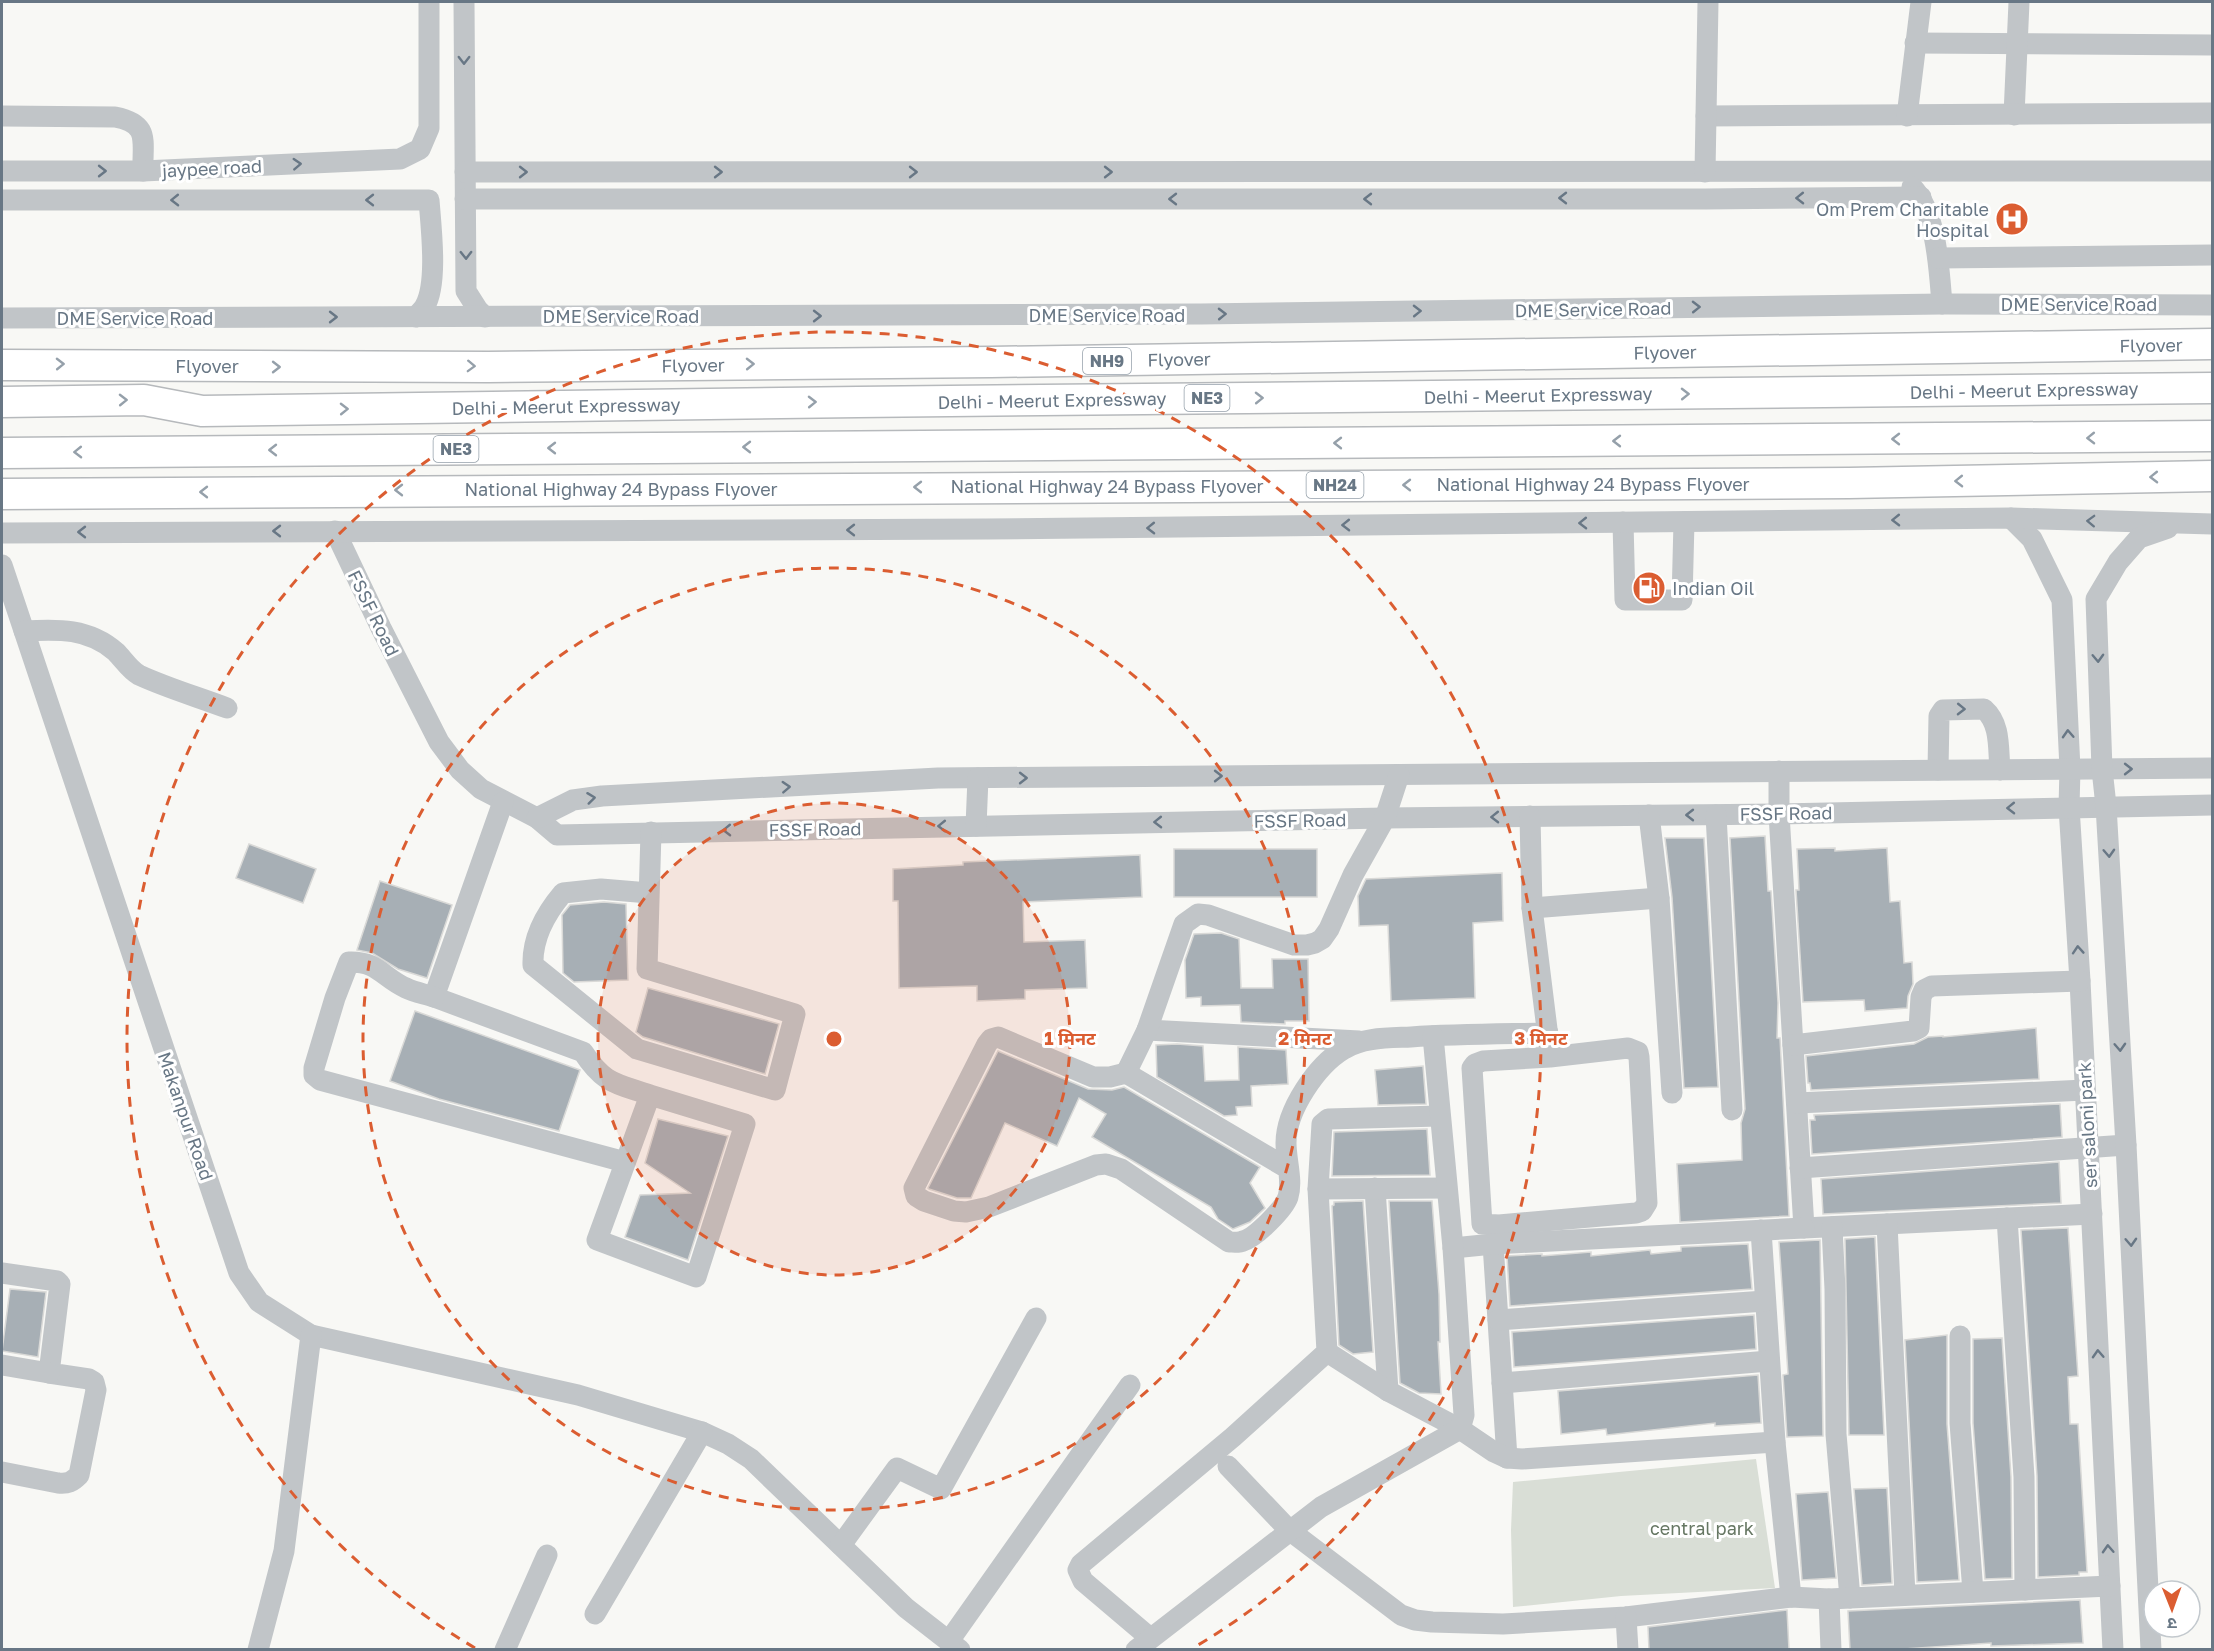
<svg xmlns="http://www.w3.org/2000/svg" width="2214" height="1651" viewBox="0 0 2214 1651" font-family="'Golos Text','Noto Sans Devanagari',sans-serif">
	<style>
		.green { fill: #d9ded6 }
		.building { fill: #a7afb5; stroke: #d9d9d7; stroke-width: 1.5 }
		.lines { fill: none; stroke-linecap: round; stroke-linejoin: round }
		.highway-casing { stroke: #b6b9bc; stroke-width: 33 }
		.minor { stroke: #c1c5c8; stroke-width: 21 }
		.highway { stroke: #fff; stroke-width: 30 }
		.oneway { stroke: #687785 }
		.oneway2 { stroke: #95a0aa }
		.ring { fill: none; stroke: #db5d31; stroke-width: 3; stroke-dasharray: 10 8 }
		.labels { text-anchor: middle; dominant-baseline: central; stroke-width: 6; stroke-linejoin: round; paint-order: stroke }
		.shield { fill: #fff; stroke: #95a0aa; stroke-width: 1.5 }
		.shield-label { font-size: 16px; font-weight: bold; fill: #687785 }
		.street-label { font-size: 18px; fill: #687785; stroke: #fff }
		.poi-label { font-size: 18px; fill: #687785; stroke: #fff; text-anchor: end }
		.park-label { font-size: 18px; fill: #667763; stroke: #fff }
		.centre { fill: #db5d31; stroke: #fff; stroke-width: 3 }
		.ring-label { font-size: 18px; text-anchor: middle; font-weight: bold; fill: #db5d31; stroke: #fff; stroke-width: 6; stroke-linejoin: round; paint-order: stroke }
	</style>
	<rect width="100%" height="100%" fill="#f8f8f5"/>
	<path class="green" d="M1756,1459l19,129 -154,8 -108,11 -2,-77 2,-48z"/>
	<g class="building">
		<path d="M1765,836l3,55h3l7,112 -1,35h3l9,178 -109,6 -3,-58 65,-4 -1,-37 4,-14 -15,-271z"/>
		<path d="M1665,838h39l14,249 -34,1 -12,-191z"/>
		<path d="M249,844l67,25 -13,34 -67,-25z"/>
		<path d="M1835,848v3l52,-3 3,54 10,-1 4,62 8,-1 1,22 -5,12 -1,12 -42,3 -1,-11 -61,2 -7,-112h3l-2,-41z"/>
		<rect x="1174" y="849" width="143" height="48"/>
		<path d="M1140,855l2,42 -119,5 1,40 61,-2 2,48 -62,2v9l-48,2v-15l-78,2 -1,-87h-5v-32l70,-4v-3z"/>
		<path d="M1502,873l1,48 -30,2 2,75 -84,3 -3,-76 -29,1 -1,-30 8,-17z"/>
		<path d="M380,881l72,24 -25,73 -29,-9 -26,-16 -15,-3z"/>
		<path d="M604,902l22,2 2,76 -54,2 -11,-9 -1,-58 8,-10z"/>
		<path d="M1221,933l18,6 2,49h32l-1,-29h36l1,62h-24v3l-44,-2 -1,-17 -39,1v-9l-15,1 -1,-38 9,-26z"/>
		<path d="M648,988l131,36 -14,50 -122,-37 -7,-5z"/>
		<path d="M415,1011l165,59 -21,61 -120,-32 -49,-18z"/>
		<path d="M2036,1028l3,51 -228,11 -1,-7h-2l-2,-27 108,-12 14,-7 15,-1v1z"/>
		<path d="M1177,1044l26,2 2,35 34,-1 -1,-33 48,3 2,34 -37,2 1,20 -16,1 1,8 -13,1 -67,-39 -1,-32z"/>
		<path d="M998,1051l90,38 24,1 12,-3 136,80 -10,16 15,25 -15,14 -17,7 -15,-10 -7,-12 -119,-70 14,-23 -27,-16 -22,48 -52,-23 -34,75h-14l-28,-9 -1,-1z"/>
		<path d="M1423,1066l3,38 -48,1 -3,-35z"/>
		<path d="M2060,1104l2,33 -250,17 -2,-34h5l-1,-5z"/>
		<path d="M658,1119l70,17 -40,124 -63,-23 15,-42 50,-2 -45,-30z"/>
		<path d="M1427,1129l3,46 -98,1 2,-44z"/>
		<path d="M2059,1162l2,41 -238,11 -2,-35z"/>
		<path d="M1363,1201l10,151 -20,2 -14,-9 -7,-139 2,-1v-3z"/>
		<path d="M1389,1201h43l7,93 1,48h-2l3,52 -22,-1 -19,-10z"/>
		<path d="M2068,1228l10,148 -10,1 2,47h8l9,148h-8v3l-41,2 -1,-101 -16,-246z"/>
		<path d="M1875,1237l9,198h-35l-4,-196z"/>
		<path d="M1820,1240l3,196 -36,1 -4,-62 5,-1 -9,-132z"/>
		<path d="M1748,1244l4,45 -242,17 -3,-50 35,-2v2l49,-4v4l59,-6 1,4 30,-3v-4z"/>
		<path d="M10,1289l36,3 -8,65 -36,-6z"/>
		<path d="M1754,1315l2,34 -242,18 -2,-35z"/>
		<path d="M1947,1335v89l12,156 -42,2 -12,-242z"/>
		<path d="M2002,1338l9,139 1,101 -27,1 -12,-156v-84z"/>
		<path d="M1758,1375l3,48 -46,3v-3l-108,12 -1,-6 -45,5 -3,-43z"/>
		<path d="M1887,1488l5,95 -30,2 -8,-96z"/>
		<path d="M1828,1492l8,86 -34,2 -6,-86z"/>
		<path d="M2080,1600l3,43 -92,3v-3l-102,7h-39l-2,-39z"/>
		<path d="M1787,1610l2,40h-140l-1,-23z"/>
	</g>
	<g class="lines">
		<g class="highway-casing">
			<g id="highway">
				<path d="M2,365l486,2 503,-5 1221,-18"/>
				<path d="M2,402l142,-2 58,11 656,-9 1354,-14"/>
				<path d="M2,453l2210,-17"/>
				<path d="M2,494l1847,-11 363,-7"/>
			</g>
		</g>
		<g class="minor">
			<path d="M464,2l2,289 12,19 7,7"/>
			<path d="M1915,43l297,2"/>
			<path d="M2014,115l5,-113"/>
			<path d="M2,116l113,1c36,7 27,24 28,54"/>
			<path d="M1706,116l506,-3"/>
			<path d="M1907,116l14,-114"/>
			<path d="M2,171h141l257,-12 20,-10 9,-21v-126"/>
			<path d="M465,172l1747,-1"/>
			<path d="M1705,172l3,-170"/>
			<path d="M1912,187c25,26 27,82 30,117"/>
			<path d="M465,199h1240l216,-2"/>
			<path d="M2,200h427c2,27 9,83 -4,106 -2,4 -6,7 -9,11"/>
			<path d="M1938,258l274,-3"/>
			<path d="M2,318l1199,-4 741,-10 270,1"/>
			<path d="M2011,518l21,21 30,61 8,169 -1,38 11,174 33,669"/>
			<path d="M1623,522l2,78h57l2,-78"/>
			<path d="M335,531l46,97 58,114 21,28 21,19 56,29 20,17 828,-17 394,-4 433,-9"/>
			<path d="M2,533l984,-4 1025,-11 201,6"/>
			<path d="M2,565l237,708 20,29 52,33 267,60 124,37 26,12 23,15 155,149 54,42"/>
			<path d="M24,631c34,-2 65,-3 92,21 7,7 14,18 23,23 28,13 59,22 88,33"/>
			<path d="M1938,770l1,-54 4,-6 41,-1c17,15 14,39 16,61"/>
			<path d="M1779,771v43l25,414 288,-14"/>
			<path d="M503,802l-69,195 149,55c21,32 32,31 67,43l-53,145 99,37 49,-153 -95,-29"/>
			<path d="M1649,815l10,83 13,195"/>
			<path d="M1716,815l16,295"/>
			<path d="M1530,816l2,92 17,137"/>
			<path d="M537,818l36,-18 29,-4 336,-18 1274,-10"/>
			<path d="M976,826l2,-48"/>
			<path d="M649,893l-48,-4 -38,4c-17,20 -31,44 -30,72l104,84 138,41 20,-76 -148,-45 4,-137"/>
			<path d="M1532,908l127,-10"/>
			<path d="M434,997c-9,-3 -20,-5 -28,-9 -23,-10 -28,-27 -57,-26l-14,36 -21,70v7l6,5 305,82"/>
			<path d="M1147,1030l212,11"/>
			<path d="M1793,1045l120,-14 6,-3 2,-31 3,-7 8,-4 148,-5"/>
			<path d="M1628,1048l10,4 1,5 8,146 -5,8 -6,2 -137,12 -17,-1 -10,-156 3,-4 8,-3 67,-4z"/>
			<path d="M1126,1073l21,-43 37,-106 14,-10 10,1 86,30h13l8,-2 7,-4 7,-10 24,-54 32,-57 14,-43"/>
			<path d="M1797,1103l288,-13"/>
			<path d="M1287,1168l-161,-95 -16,4h-17l-95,-40 -7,2 -4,5 -73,144 2,8 8,5 30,10 12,1 23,-5 107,-42 10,-1 15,5 108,73c4,0 10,1 14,-1 12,-3 41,-32 45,-44 5,-16 -2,-37 -2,-54 0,-33 31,-78 58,-94 19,-12 46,-11 67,-12 46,-3 91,-3 137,-4"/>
			<path d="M1800,1168l326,-23"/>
			<path d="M1375,1188l13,203"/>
			<path d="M1318,1189l128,-1"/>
			<path d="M2007,1218l17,259 1,113"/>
			<path d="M1887,1224l18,371"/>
			<path d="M1832,1227l3,62 1,145 14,164"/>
			<path d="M1761,1230l14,212 16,155"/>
			<path d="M1493,1244l14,214"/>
			<path d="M1453,1248l40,-4 311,-16"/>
			<path d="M2,1273l55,8 3,3 -11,89 40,6 5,3 2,8 -17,85c-7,7 -11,9 -21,8l-56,-11"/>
			<path d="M1498,1320l267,-19"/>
			<path d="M1960,1336v87l13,169"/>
			<path d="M1327,1352l61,39 72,38 34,23 13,6 15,1 253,-17"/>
			<path d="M2,1365l47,8"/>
			<path d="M1502,1383l267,-22"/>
			<path d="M1228,1466l61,64 112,85 14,5 17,2 71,2 123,-7 165,-20 38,2 281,-13"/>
			<path d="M841,1545l56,-77 44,21 95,-171"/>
			<path d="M1829,1599l2,51"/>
			<path d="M595,1614l107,-182"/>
			<path d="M1626,1617l2,33"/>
			<path d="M1149,1637l-66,-56 -5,-11 3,-6 152,-127 94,-85 -9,-163 4,-65 6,-5 111,-3"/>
			<path d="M949,1641l181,-256"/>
			<path d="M258,1650l26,-99 27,-216"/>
			<path d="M505,1650l42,-95"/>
			<path d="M1136,1650l185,-143 139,-78 4,-14 -11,-167 -20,-212"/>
			<path d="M2151,1650l-25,-505 -20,-339 -4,-37 -6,-170 22,-37 21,-24 29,-10"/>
		</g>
		<use href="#highway" class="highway"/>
	</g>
	<defs><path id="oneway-chevron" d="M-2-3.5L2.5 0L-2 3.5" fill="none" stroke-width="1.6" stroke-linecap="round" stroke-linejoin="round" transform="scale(1.5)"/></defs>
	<g class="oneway">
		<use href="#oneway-chevron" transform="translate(464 60) rotate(90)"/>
		<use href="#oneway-chevron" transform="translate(297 164) rotate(-3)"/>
		<use href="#oneway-chevron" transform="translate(102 171)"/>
		<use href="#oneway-chevron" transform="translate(523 172)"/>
		<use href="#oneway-chevron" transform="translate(718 172)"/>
		<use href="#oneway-chevron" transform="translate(913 172)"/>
		<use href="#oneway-chevron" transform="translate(1108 172)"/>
		<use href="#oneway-chevron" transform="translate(1563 198) rotate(180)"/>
		<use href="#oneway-chevron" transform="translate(1800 198) rotate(179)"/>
		<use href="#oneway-chevron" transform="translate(1173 199) rotate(180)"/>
		<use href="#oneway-chevron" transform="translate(1368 199) rotate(180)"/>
		<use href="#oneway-chevron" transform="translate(175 200) rotate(179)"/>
		<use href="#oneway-chevron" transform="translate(370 200) rotate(-180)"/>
		<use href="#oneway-chevron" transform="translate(466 255) rotate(89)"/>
		<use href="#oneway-chevron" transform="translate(1696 307) rotate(-1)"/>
		<use href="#oneway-chevron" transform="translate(1417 311) rotate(-1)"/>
		<use href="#oneway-chevron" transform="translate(1222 314) rotate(-1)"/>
		<use href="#oneway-chevron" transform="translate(817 316)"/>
		<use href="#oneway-chevron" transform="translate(333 317)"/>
		<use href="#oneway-chevron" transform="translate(1896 520) rotate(179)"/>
		<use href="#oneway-chevron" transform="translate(2091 521) rotate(-178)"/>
		<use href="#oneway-chevron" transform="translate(1583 523) rotate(179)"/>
		<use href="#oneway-chevron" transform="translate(1346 525) rotate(179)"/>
		<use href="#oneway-chevron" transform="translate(1151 528) rotate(179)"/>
		<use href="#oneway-chevron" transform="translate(851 530) rotate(180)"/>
		<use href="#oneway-chevron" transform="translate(277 531) rotate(180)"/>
		<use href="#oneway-chevron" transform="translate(82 532) rotate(180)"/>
		<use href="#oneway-chevron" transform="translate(2098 658) rotate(88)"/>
		<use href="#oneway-chevron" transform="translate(1961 709) rotate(1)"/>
		<use href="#oneway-chevron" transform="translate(2068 734) rotate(-93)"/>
		<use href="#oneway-chevron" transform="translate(2128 769)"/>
		<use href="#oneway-chevron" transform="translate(1218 776)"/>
		<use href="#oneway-chevron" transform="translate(1023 778)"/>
		<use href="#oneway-chevron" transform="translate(786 787) rotate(-3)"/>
		<use href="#oneway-chevron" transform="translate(591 798) rotate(-7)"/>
		<use href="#oneway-chevron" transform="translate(2011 808) rotate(179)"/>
		<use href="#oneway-chevron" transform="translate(1690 815) rotate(180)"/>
		<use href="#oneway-chevron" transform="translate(1495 817) rotate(179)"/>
		<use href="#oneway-chevron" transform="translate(1158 822) rotate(179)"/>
		<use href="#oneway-chevron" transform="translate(942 826) rotate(179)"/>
		<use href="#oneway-chevron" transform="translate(727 830) rotate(179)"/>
		<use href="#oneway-chevron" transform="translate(2109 853) rotate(87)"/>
		<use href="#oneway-chevron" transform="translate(2078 950) rotate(-94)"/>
		<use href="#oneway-chevron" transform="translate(2120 1047) rotate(87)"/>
		<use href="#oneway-chevron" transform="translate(2131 1242) rotate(87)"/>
		<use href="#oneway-chevron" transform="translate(2098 1354) rotate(-93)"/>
		<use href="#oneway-chevron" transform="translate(2108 1549) rotate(-93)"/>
	</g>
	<g class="oneway2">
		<use href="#oneway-chevron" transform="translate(60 364) rotate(-1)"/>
		<use href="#oneway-chevron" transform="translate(750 364) rotate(-1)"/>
		<use href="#oneway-chevron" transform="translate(471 366) rotate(2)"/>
		<use href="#oneway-chevron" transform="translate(276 367)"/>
		<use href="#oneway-chevron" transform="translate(1685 394) rotate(-1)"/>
		<use href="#oneway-chevron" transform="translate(1259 398) rotate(-1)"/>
		<use href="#oneway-chevron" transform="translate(123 400) rotate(-1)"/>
		<use href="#oneway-chevron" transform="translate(812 402) rotate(-1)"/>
		<use href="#oneway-chevron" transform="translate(344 409) rotate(-1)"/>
		<use href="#oneway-chevron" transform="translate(2091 438) rotate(179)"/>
		<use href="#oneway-chevron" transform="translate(1896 439) rotate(180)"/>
		<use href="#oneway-chevron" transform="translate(1617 441) rotate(180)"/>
		<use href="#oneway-chevron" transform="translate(1338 443) rotate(180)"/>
		<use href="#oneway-chevron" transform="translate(747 447) rotate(180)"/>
		<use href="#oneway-chevron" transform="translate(552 448) rotate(180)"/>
		<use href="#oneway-chevron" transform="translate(273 450) rotate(180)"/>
		<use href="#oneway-chevron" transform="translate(78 452) rotate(179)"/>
		<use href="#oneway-chevron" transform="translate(2154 477) rotate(179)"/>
		<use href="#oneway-chevron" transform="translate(1959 481) rotate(179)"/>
		<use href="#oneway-chevron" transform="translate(1407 485) rotate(180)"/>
		<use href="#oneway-chevron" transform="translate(918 487) rotate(180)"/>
		<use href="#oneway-chevron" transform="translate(399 490) rotate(180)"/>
		<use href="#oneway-chevron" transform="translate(204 492) rotate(180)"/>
	</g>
	<circle cx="834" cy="1039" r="236" fill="#db5d31" fill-opacity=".12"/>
	<g class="ring">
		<circle cx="834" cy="1039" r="236"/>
		<circle cx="834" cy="1039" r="471"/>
		<path d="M475 1648A707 707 0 1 1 1193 1648"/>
	</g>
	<defs>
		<g id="hospital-disc" transform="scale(1.725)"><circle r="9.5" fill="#db5d31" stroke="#fff"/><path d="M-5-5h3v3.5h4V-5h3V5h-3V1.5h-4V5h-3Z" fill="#fff"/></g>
		<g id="fuel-disc" transform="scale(1.725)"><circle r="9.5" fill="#db5d31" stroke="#fff"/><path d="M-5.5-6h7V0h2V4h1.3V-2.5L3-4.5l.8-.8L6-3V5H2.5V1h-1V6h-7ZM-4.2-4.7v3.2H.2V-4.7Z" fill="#fff"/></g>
	</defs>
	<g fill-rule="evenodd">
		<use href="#hospital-disc" x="2012" y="219"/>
		<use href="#fuel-disc" x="1649" y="588"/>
	</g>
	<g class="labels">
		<g class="shield">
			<rect x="1083" y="348" width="48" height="26" rx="4.5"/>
			<rect x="1184.5" y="385" width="45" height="26" rx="4.5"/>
			<rect x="433.5" y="436" width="45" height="26" rx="4.5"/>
			<rect x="1306.5" y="472" width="57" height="26" rx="4.5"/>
		</g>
		<g class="shield-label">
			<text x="1107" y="361">NH9</text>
			<text x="1207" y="398">NE3</text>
			<text x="456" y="449">NE3</text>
			<text x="1335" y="485">NH24</text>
		</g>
		<g class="street-label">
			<text transform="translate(212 168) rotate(-3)">jaypee road</text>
			<text x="2079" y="304">DME Service Road</text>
			<text transform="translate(1593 309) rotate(-1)">DME Service Road</text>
			<text x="1107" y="315">DME Service Road</text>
			<text x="621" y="316">DME Service Road</text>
			<text x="135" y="318">DME Service Road</text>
			<text transform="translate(2151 345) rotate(-1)">Flyover</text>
			<text transform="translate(1665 352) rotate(-1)">Flyover</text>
			<text transform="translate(1179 359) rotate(-1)">Flyover</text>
			<text transform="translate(693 365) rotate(-1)">Flyover</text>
			<text x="207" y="366">Flyover</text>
			<text transform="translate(2024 390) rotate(-1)">Delhi - Meerut Expressway</text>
			<text transform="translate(1538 395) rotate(-1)">Delhi - Meerut Expressway</text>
			<text transform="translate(1052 400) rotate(-1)">Delhi - Meerut Expressway</text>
			<text transform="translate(566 406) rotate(-1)">Delhi - Meerut Expressway</text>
			<text x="1593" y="484">National Highway 24 Bypass Flyover</text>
			<text x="1107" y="486">National Highway 24 Bypass Flyover</text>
			<text x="621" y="489">National Highway 24 Bypass Flyover</text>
			<text transform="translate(374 613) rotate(64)">FSSF Road</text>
			<text transform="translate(1786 813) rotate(-1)">FSSF Road</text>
			<text transform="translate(1300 820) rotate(-1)">FSSF Road</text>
			<text transform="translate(815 829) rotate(-1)">FSSF Road</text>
			<text transform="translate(186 1116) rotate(71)">Makanpur Road</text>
			<text transform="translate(2087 1125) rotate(-93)">ser saloni park</text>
		</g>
		<g class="poi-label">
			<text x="1989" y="209">Om Prem Charitable<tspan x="1989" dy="21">Hospital</tspan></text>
			<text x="1672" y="588" text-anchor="start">Indian Oil</text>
		</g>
		<g class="park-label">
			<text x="1702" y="1528">central park</text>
		</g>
	</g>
	<circle cx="834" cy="1039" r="9" class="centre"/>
	<g class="ring-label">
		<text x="1070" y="1045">1 मिनट</text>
		<text x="1305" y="1045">2 मिनट</text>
		<text x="1541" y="1045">3 मिनट</text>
	</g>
	<rect width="2214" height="1651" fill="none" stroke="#687785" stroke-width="6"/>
	<g transform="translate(2172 1609) rotate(179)"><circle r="28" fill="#ffffff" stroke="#c3c9ce" stroke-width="1.5"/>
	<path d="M0-4.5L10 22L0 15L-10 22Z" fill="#db5d31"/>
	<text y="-9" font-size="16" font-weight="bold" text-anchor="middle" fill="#687785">उ</text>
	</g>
</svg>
